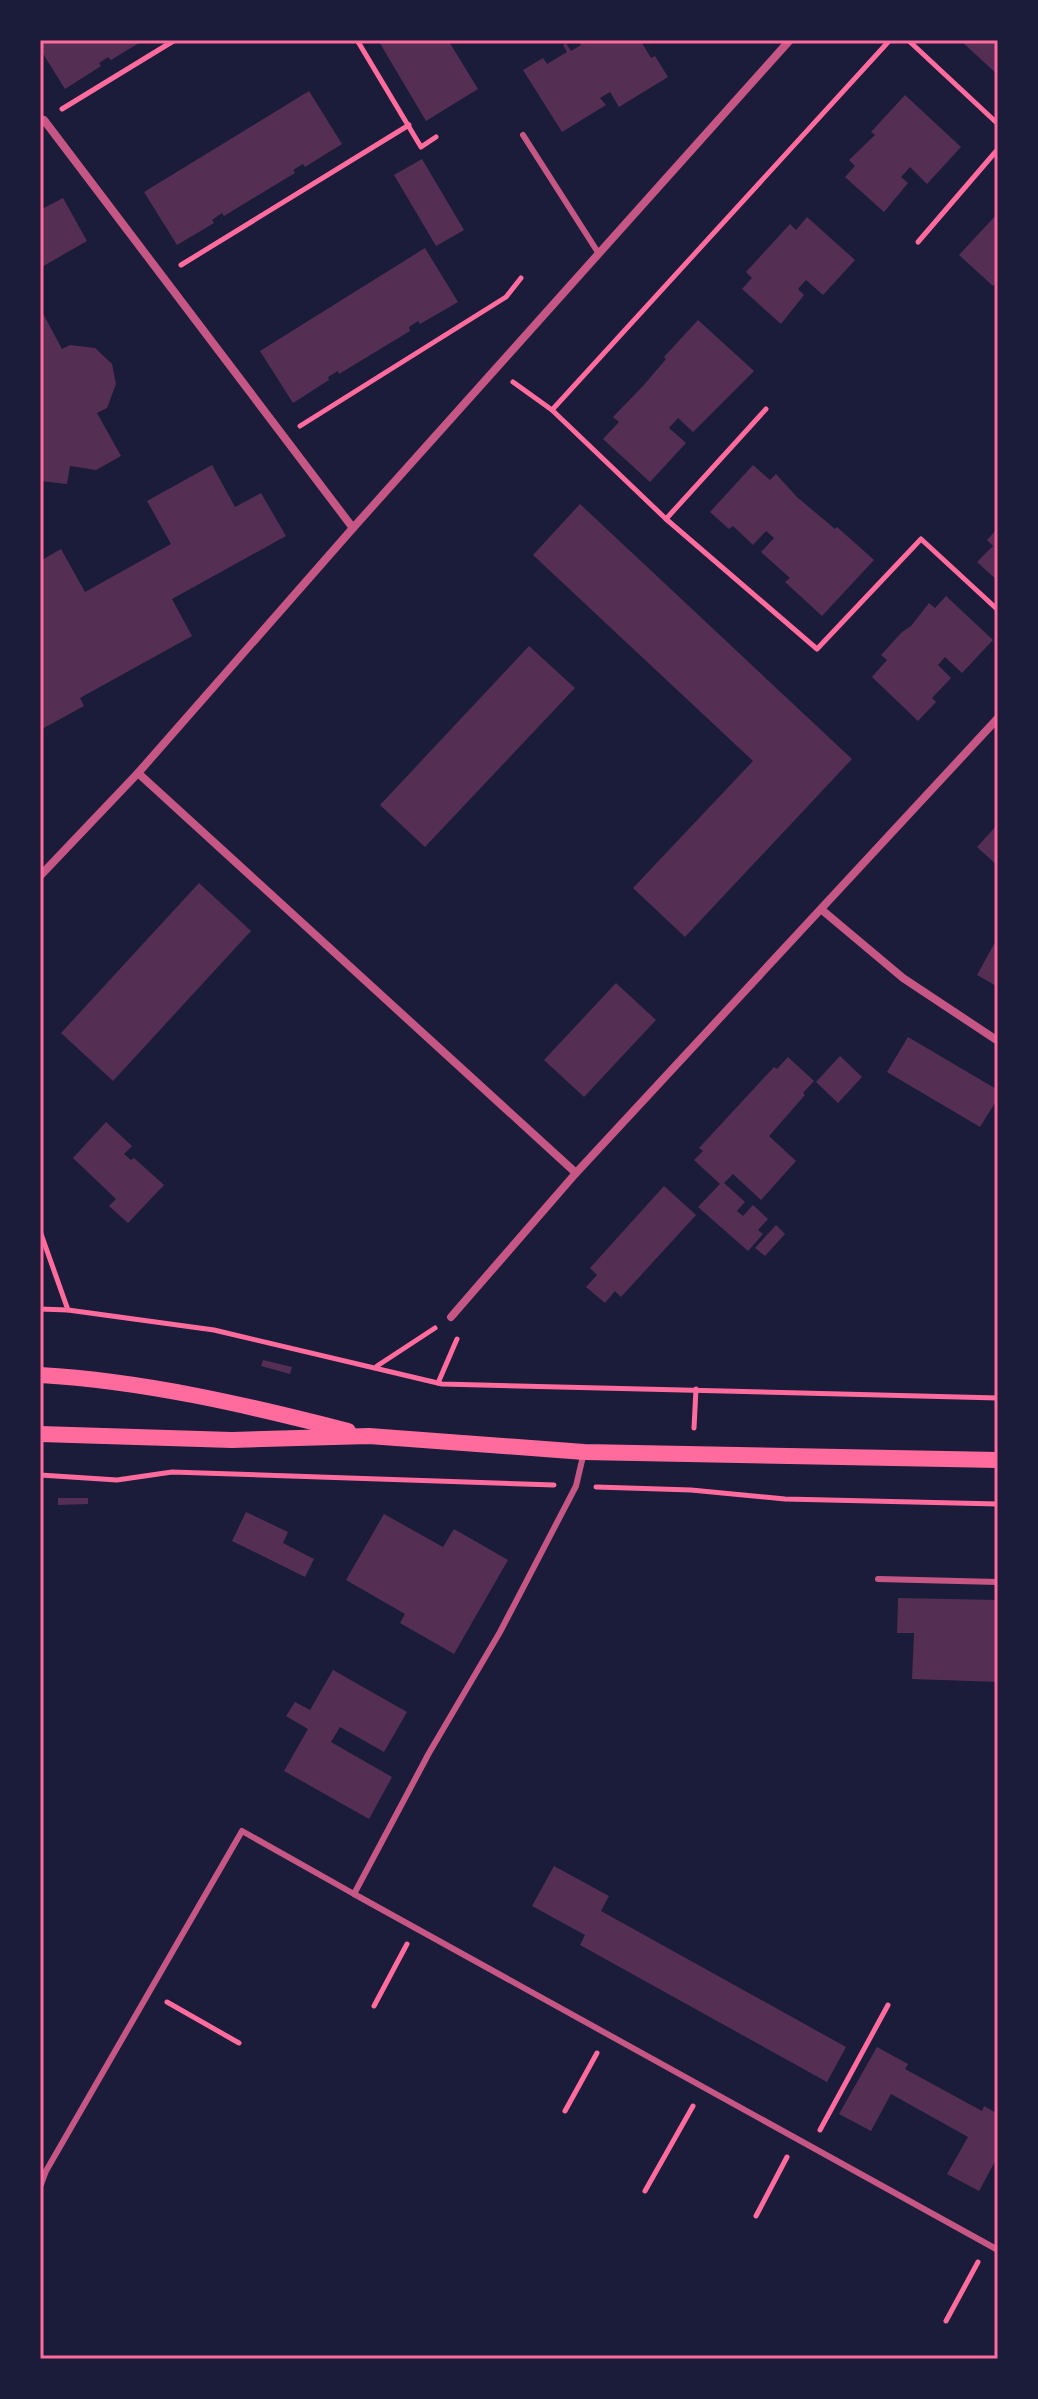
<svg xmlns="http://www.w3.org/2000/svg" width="1038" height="2399" viewBox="0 0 1038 2399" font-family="Quicksand,sans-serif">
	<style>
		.building { fill: #542f53 }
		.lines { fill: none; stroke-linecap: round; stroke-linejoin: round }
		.path { stroke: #ff6b9d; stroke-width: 5 }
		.service { stroke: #c65784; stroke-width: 6 }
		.minor { stroke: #c65784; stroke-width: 8 }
		.secondary { stroke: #ff6b9d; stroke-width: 16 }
		.neatline { fill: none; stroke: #ff6b9d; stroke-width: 3 }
	</style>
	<rect width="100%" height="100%" fill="#1b1b3a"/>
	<g class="building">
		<path d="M40,40h104l-33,20 -3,-3 -9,6 2,3 -36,23 -25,-40z"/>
		<path d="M378,40h70l30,49 -52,32z"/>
		<path d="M578,40h69l-5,3 9,15 4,-2 13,21 -49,30 -9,-15 -10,6 6,7 -44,27 -39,-62 20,-12 4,6 20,-12 -4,-7 3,-2 5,8 10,-6z"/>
		<path d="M960,40h38v35z"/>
		<path d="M309,91l33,53 -37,23 -2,-3 -10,6 2,3 -71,43 -2,-3 -10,7 2,3 -37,22 -33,-53z"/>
		<path d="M905,95l56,52 -34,37 -17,-17 -9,10 7,6 -24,29 -39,-35 10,-11 -6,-6 26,-25 -4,-3z"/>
		<path d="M422,159l42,71 -28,16 -42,-71z"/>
		<path d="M63,198l24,43 -47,27v-58z"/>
		<path d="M998,213v68l-5,5 -34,-31z"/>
		<path d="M807,217l48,43 -32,35 -17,-15 -8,9 6,6 -23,29 -39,-35 10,-11 -6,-6 44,-48 6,6z"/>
		<path d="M425,248l33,54 -38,22 -2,-3 -9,6 1,4 -71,43 -1,-3 -10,6 1,3 -36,23 -33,-52z"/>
		<path d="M40,308l22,41 8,-4 25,3 17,16 4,20 -9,24 -10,5 24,43 -25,14 -26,-4 -3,18 -27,-3z"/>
		<path d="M698,320l56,51 -61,61 -15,-14 -9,10 17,15 -36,39 -47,-43 16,-17 -6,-5 30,-31 23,-27 -2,-2z"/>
		<path d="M212,465l23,42 26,-14 25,43 -114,63 20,37 -112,62 4,8 -42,23 -2,-4v-164l21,-12 24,43 86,-48 -24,-43z"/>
		<path d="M753,465l17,15 6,-6 21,23 38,32 2,-2 37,33 -52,56 -37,-34 5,-4 -29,-26 13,-14 -8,-7 -13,14 -20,-19 -4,3 -19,-17z"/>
		<path d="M580,504l272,255 -167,178 -52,-49 120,-127 -220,-206z"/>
		<path d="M998,528v53l-21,-19 16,-16 -6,-6z"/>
		<path d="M946,596l47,44 -31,33 -17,-16 -7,8 13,13 -19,20 4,4 -18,19 -46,-44 15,-17 -6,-5 21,-23 9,-6 18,-23 6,5z"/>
		<path d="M529,646l46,42 -150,159 -45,-42z"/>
		<path d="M998,824v42l-21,-19z"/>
		<path d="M199,883l52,48 -138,150 -52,-48z"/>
		<path d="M998,937v50l-21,-12z"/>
		<path d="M616,983l40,37 -72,77 -40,-37z"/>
		<path d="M908,1037l90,53v8l-18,29 -93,-55z"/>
		<path d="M840,1056l22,21 -24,26 -22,-21z"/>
		<path d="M788,1057l26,24 -11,12 2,2 -36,41 27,25 -35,39 -28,-26 -9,9 21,19 -8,9 6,5 10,-11 15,14 -10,11 5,4 -15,17 -50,-44 22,-23 -26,-24 9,-9 -4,-3 75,-81 3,2z"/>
		<path d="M106,1122l26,24 -8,8 7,6 3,-2 30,27 -36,38 -19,-17 7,-7 -43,-41z"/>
		<path d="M664,1186l32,29 -75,82 -6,-6 -10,12 -19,-16 11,-12 -7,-7z"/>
		<path d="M776,1225l9,9 -20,22 -10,-8z"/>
		<path d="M263,1360l29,7 -2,7 -29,-8z"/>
		<path d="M58,1498h30v6l-30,1z"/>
		<path d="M246,1512l42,20 -5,11 31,16 -9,18 -73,-36z"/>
		<path d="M384,1514l59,33 11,-18 54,31 -54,94 -54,-31 5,-9 -59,-34z"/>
		<path d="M898,1598l100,2v82l-86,-3 2,-46h-17z"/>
		<path d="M333,1670l74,42 -23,40 -44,-25 -9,15 61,35 -23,42 -85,-48 24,-42 -22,-13 9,-14 15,8z"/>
		<path d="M554,1866l55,30 -8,15 245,136 -19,35 -247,-137 5,-10 -53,-29z"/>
		<path d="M877,2047l31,17 -3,5 77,42 2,-5 14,8v42l-19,35 -32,-17 21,-37 -77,-43 -20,37 -32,-17z"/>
	</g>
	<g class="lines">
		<g class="path">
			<path d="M357,40l64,107 15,-10"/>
			<path d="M908,40l90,84"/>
			<path d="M62,109l113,-69"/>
			<path d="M918,242l80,-93"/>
			<path d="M181,265l228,-140"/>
			<path d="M513,382l39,28 114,109 151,130 104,-110 77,71"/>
			<path d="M552,410l338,-370"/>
			<path d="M300,426l206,-129 15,-19"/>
			<path d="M666,519l100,-110"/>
			<path d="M40,1231l28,79"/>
			<path d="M40,1309l28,1 146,20 228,54 556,14"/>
			<path d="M377,1366l58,-38"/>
			<path d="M438,1383l19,-44"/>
			<path d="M694,1428l2,-39"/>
			<path d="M40,1475l77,5 55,-8 382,13"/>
			<path d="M596,1487l95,3 94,9 213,5"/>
			<path d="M167,2002l72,41"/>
			<path d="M374,2006l33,-62"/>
			<path d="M565,2111l32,-58"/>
			<path d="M820,2130l68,-125"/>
			<path d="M645,2191l48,-85"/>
			<path d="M756,2216l31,-59"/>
			<path d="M946,2321l32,-59"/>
		</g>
		<g class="service">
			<path d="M523,135l76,119"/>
			<path d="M878,1579l120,3"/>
			<path d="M354,1894l644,356"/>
			<path d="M40,2187l6,-16 196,-340 112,63 75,-141 71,-121 76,-146 8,-34"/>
		</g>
		<g class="minor">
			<path d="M44,120l309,408"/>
			<path d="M138,773l438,400"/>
			<path d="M40,876l98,-103 215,-245 437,-488"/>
			<path d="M822,910l81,68 95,63"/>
			<path d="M451,1317l125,-144 422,-455"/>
		</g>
		<g class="secondary">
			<path d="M40,1375c104,6 207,30 308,56"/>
			<path d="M40,1434l192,6 137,-4 215,16 414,8"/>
		</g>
	</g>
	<rect width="1038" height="2399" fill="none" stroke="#1b1b3a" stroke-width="84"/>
	<rect x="42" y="42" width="954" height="2315" class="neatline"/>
</svg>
